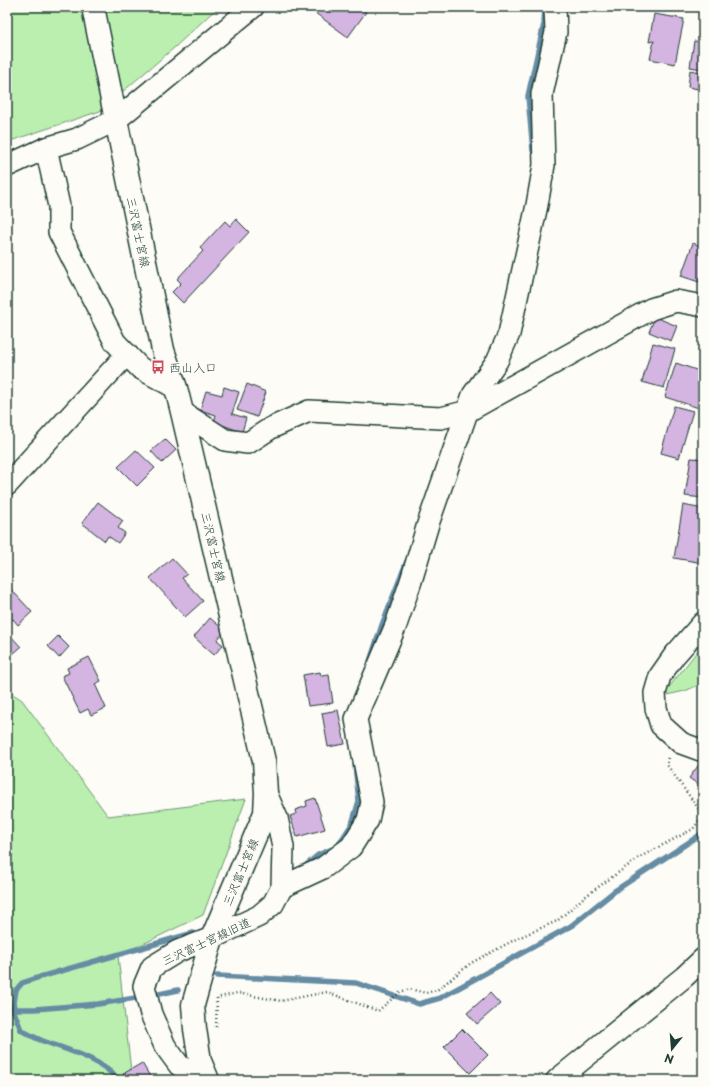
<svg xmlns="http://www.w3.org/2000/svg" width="710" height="1087" viewBox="0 0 710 1087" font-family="'Playpen Sans','Klee One',sans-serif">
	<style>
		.green { fill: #bbefb0; stroke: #6d9672 }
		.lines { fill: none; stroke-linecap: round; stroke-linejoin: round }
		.stream { stroke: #658ca3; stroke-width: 5.5 }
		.building { fill: #d4b4e0; stroke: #1f3d34 }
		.minor-casing { stroke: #1f3d34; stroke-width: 24 }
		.major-casing { stroke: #1f3d34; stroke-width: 25 }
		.path { stroke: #1f3d34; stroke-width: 2.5; stroke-dasharray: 1 3; stroke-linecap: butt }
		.minor { stroke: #fdfcf7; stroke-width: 21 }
		.major { stroke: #fdfcf7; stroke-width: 22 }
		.labels { text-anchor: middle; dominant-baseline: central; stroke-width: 3; stroke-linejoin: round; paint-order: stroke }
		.street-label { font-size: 12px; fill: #1f3d34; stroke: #fdfcf7 }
		.poi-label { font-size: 12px; fill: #1f3d34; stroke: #fdfcf7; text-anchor: start }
	</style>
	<rect width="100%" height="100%" fill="#fdfcf7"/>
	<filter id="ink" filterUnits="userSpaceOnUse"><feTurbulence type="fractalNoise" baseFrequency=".025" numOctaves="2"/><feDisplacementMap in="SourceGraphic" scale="8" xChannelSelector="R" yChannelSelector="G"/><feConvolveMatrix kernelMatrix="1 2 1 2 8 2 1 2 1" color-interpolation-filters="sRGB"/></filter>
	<g filter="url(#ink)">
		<g class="green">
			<path d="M7,7h211l-43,40 -75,64 -93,31z"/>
			<path d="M703,644v39l-18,8 -23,5z"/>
			<path d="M7,690l15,10 86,116 138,-17 -43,116 -85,41 14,124h-125z"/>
		</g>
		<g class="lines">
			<g class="stream">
				<path d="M533,151l-5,-55 16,-72 1,-17"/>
				<path d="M370,661l12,-36 25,-64"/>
				<path d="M304,867l14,-12 19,-8 15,-23 7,-23 -4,-36"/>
				<path d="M217,976l139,7 63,21 21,-6 131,-72 45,-36 87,-57"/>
				<path d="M150,996l28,-6"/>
				<path d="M7,1009h28l63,-5 44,-7"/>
				<path d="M119,1080c-20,-22 -49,-29 -76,-39 -8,-3 -15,-7 -22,-11l-8,-21 3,-19 6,-7 18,-6 153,-44"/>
			</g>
		</g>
		<g class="building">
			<path d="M314,7h45l7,5 -18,25 -37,-27z"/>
			<path d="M654,14l30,5 -9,45 -25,-5 4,-18 -5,1z"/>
			<path d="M694,41l9,1 -1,27 -12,-2z"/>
			<path d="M690,70l10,2 -2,17 -10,-2z"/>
			<path d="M703,82v21h-3z"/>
			<path d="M236,219l13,13 -66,71 -11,-11 9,-9 -4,-4 26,-28 -3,-3 25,-27 5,5z"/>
			<path d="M693,243l10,4v24l-4,11 -18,-6z"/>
			<path d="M655,317l22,9 -6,15 -22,-9z"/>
			<path d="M653,343l22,6 -11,39 -22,-6z"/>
			<path d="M703,359l-1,50 -37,-12 11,-34 23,8z"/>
			<path d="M247,384l19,8 -9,25 -20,-7z"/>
			<path d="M224,387l15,5 -7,22 14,4 -4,14 -28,-10 2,-7 -16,-5 6,-19 16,4z"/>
			<path d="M674,406l19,5 -14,47 -18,-5z"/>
			<path d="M165,439l11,11 -14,13 -11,-12z"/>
			<path d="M136,450l19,18 -18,18 -19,-19z"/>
			<path d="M691,458l12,1v39l-18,-2z"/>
			<path d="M98,502l25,19 -5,7 7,5 -7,10 -10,-7 -3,5 -23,-18z"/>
			<path d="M683,505l20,4v54l-29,-5z"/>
			<path d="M172,558l15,16 -5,4 21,23 -18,16 -35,-39z"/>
			<path d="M8,586l24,26 -14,13 -5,-6 -6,5v-37z"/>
			<path d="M210,618l15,13 -8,9 6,5 -9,10 -20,-18z"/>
			<path d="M8,633l13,14 -14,12v-25z"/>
			<path d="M58,636l11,11 -10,11 -11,-12z"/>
			<path d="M89,657l12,24 -6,3 11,24 -15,7 -3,-6 -8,4 -18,-37 7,-3 -2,-5z"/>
			<path d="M320,672l1,4 8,-1 4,28 -25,3 -5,-31z"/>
			<path d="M338,710l7,34 -17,3 -6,-34z"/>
			<path d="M701,762l2,1v25l-14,-10z"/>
			<path d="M315,798l10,31 -28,8 -7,-21 6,-2 -1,-4 12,-4 -1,-5z"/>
			<path d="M490,993l10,11 -23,20 -10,-11z"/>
			<path d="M462,1029l26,26 -18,18 -26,-26z"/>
			<path d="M142,1063l10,17h-25l-4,-6z"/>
		</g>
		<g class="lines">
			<g class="minor-casing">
				<g id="minor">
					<path d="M46,148l13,58v26l56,110 25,26 36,20"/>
					<path d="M7,166l39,-18 31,-9 39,-19 137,-113"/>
					<path d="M182,412l43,28 23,3 23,-15 38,-17 132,7 27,-7 183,-102 25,-8 27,5"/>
					<path d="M7,485l120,-131"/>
					<path d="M703,623l-29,33 -14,20 -5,17 1,15 5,17 20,18 22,8"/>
					<path d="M282,887l41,-19 28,-21 17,-27 4,-18 -16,-83 40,-94 15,-44 17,-57 45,-129 24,-34 12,-27 28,-129 7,-40 -2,-71 14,-62 -1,-25"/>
					<path d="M198,1080l-19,-15 -14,-19 -14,-32 -7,-28 8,-19 26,-16 34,-13 47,-22 14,-12 9,-17 1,-40 -6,-29 -11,-25"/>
					<path d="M557,1080l127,-103 19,-18"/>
				</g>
			</g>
			<g class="major-casing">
				<path id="major" d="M93,7l70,343 13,38 6,24 82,349 2,32 -1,20 -53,125 -19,67 2,24 5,32 8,19"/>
			</g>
			<path class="path" d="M216,1027l1,-29 20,-5 44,8 46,-9 51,19 22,-19 10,-3 16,4 11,-3 34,-27 47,-25 39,-17 26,-23 57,-41 53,-28 10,-14 -36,-50 1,-9"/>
			<use href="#minor" class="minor"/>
			<use href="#major" class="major"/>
		</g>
	</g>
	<defs>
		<g id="bus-bare" transform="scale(1.08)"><path d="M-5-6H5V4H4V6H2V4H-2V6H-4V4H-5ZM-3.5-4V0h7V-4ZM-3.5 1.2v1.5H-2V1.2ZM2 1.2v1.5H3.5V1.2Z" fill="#d1495b" stroke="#fdfcf7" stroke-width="2.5" paint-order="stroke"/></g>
	</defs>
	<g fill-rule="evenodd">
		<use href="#bus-bare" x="158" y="367"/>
	</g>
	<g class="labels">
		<g class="street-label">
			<text transform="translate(139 232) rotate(78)">三沢富士宮線</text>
			<text transform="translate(214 547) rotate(77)">三沢富士宮線</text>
			<text transform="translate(240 872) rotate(-67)">三沢富士宮線</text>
			<text transform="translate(206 941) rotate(-25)">三沢富士宮線旧道</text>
		</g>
		<g class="poi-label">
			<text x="169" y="367">西山入口</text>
		</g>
	</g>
	<rect width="710" height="1087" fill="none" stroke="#fdfcf7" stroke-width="24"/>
	<rect x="12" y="12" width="686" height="1063" fill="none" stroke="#1f3d34" stroke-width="1.5" filter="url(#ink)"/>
	<g transform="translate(672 1049) rotate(197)" stroke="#fdfcf7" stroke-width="3" paint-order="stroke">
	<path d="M0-3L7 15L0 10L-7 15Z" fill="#1f3d34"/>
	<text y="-6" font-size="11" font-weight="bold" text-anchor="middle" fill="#1f3d34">N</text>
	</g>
</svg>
